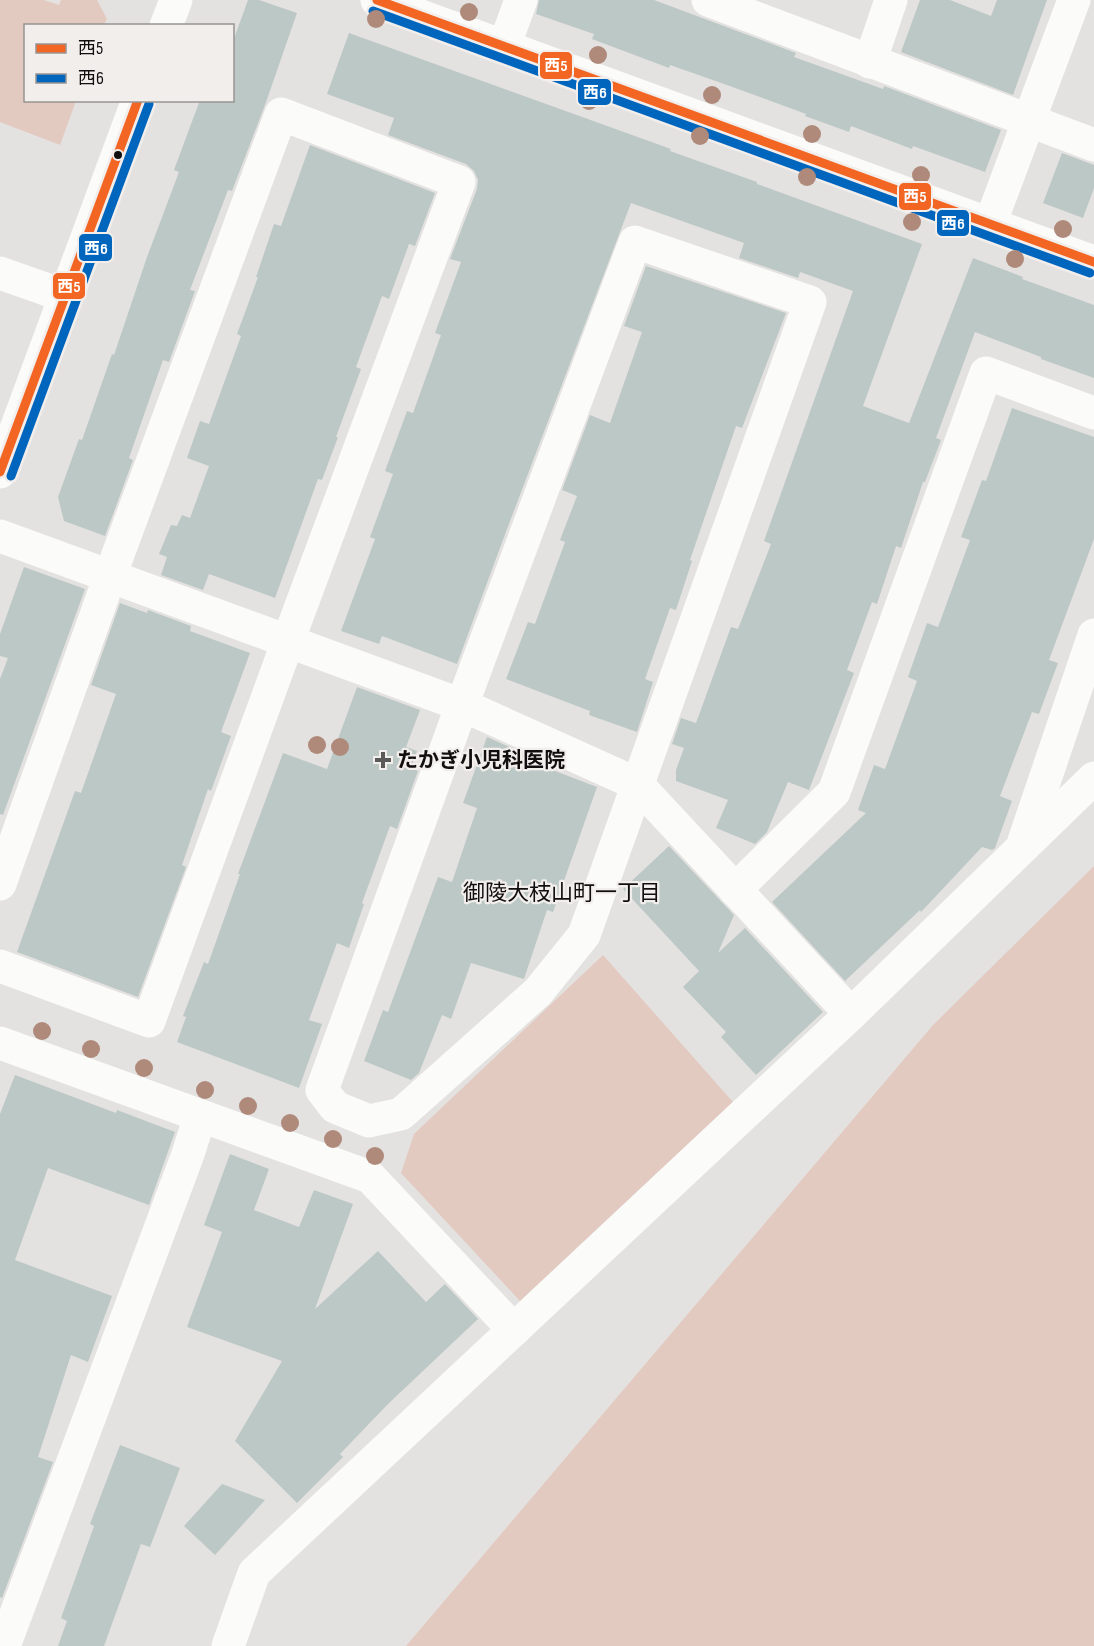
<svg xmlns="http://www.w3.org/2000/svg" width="1094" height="1646" viewBox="0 0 1094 1646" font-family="'Sofia Sans Condensed','Noto Sans JP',sans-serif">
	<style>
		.green { fill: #e3cac0 }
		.building { fill: #bcc8c6 }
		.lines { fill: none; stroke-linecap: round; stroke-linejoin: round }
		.minor { stroke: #fbfbfa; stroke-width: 33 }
		.bus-1-casing { stroke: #f2eeec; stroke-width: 14 }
		.bus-2-casing { stroke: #f2eeec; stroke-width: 14 }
		.bus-1 { stroke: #f26522; stroke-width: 9 }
		.bus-2 { stroke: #0065bd; stroke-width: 9 }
		.tree { fill: #af8a7b }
		.bus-dot { fill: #100e0e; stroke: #f2eeec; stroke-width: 2 }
		.poi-dot { fill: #5a5858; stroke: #f2eeec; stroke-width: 2 }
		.labels { text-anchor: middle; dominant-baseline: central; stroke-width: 4.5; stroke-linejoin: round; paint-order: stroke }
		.poi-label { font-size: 21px; font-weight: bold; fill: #100e0e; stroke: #f2eeec; text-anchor: start }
		.neighbourhood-label { font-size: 22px; fill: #100e0e; stroke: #f2eeec }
		.line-badge { stroke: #f2eeec; stroke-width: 2 }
		.badge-label { font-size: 16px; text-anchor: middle; font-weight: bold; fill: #fff }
	</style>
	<rect width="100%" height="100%" fill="#e4e2e0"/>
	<g class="green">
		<path d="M0,0h44l15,5 2,-5h36l10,19 -3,6 -78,1v74l50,1 -16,44 -60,-23z"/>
		<path d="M1094,866v780h-688l527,-621z"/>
		<path d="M603,955l130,147 -213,199 -119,-128 13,-39z"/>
	</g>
	<g class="building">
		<path d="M248,0h11l38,13 -32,92 -33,86 -4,-1 -38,100 5,1 -26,71 -6,-2 -34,98 4,2 -28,76 -41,-15 -6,-24 21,-58 3,1 30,-86 2,1 33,-98 32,-85 -5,-2 26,-70h32v-56z"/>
		<path d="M539,0h115l142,53 -2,4 89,32 1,-3 117,44 -16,42 -72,-26 -1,3 -61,-23 -2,6 -44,-16 1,-2 -79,-29 -57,-20 -1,3 -77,-29 2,-5 -58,-20z"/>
		<path d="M920,0h30l41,16 6,-16h50l-34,95 -112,-43z"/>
		<path d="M349,33l322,116 -1,2 87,31v2l165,60 -59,162 46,17 64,-165 50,19 -1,2 72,26v73l-53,-19v-2l-66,-25 -39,106 5,2 -16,42h-2l-22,66 -5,-2 -19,58 -5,-2 -25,68 7,3 -45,117 -21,-8 -21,50 -12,12 -39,-16 12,-28 -52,-19v-11l8,-22 -12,-4 9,-26 15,5 35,-96 7,2 33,-85 -7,-3 89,-250 -53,-19 -2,6 -59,-20 5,-15 -113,-40 -127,334 -47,127 -75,-28 -3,8 -38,-13 34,-92 -5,-2 23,-63 -8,-3 22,-60 6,2 28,-78 -6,-2 26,-71 -11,-3 27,-70 1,-9 -4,-9 -8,-7 -78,-29 6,-17 -67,-24z"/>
		<path d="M310,145l125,48 -20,53 -6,-2 -20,55 -7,-3 -26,71 5,2 -25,68h2l-16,43 -4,-1 -43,119 -66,-24 -6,16 -42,-15 6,-18 -8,-3 12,-29 6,1 5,-11 8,3 19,-52 -22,-8 13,-37 9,3 32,-88 -4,-2 21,-57h-2l18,-53 7,2z"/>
		<path d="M1062,153l32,12v23l-11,30 -40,-15z"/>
		<path d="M646,266l140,47 -44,115 -6,-2 -46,134 2,1 -16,49 -6,-2 -25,71 8,3 -16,50 -48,-17 1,-4 -84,-32 22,-57 7,2 30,-82 -5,-2 17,-44 -15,-6 28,-75 20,8 32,-91 -18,-6z"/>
		<path d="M1012,408l82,29v102l-45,121 9,3 -19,51 -7,-2 -32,84 12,5 -17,47 -3,2 -10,-3 -61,65 -1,-2 -75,71 -73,-79 94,-89 -8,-3 16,-45 11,4 32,-88 -9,-4 19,-54 11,4 32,-87 -9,-3 21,-57 4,1z"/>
		<path d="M24,567l61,22 -82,226 -3,-1v-135l8,-21 -8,-2v-22z"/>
		<path d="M120,603l27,10 1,-3 43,16 -1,5 60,22 -29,79 10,4 -20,55 -3,-2 -26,76 4,2 -48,130 -121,-45 58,-161 6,2 35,-99 -25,-9z"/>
		<path d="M357,687l63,23 -14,37 11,4 -6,17 7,3 -21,58 -7,-3 -28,77 2,1 -15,44 -12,-5 -28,77 13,4 -23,64 -122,-46 9,-25 -3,-1 21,-54 4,2 32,-90h-2l45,-121 44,16z"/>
		<path d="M487,737l49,22 -2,4 63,24 -44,125 -6,-2 -23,69 -53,-16 -20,56 -9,-4 -23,58 -8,7 -47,-19 19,-51 5,2 50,-135 14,5 25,-74 -14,-5z"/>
		<path d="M669,846l65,69 -16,38 27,-25 78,84 -67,63 -35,-38 5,-5 -43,-45 16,-16 -76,-82z"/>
		<path d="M15,1075l101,38 1,-3 58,22 -26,73 -101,-37 -33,92 97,36 -24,66 -17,-7 -33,102 15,5 -51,136 -2,-1v-483z"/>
		<path d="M230,1154l39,15 -15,41 45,17 15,-37 39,14 -38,105 63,-58 48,51 19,-18 33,35 -90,85 -48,50 3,3 -46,46 -62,-62 47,-80 -95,-34 35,-95 -18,-7z"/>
		<path d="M120,1445l60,23 -30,79 -9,-3 -37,102h-46l9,-25 -6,-3 33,-92 -4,-2z"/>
		<path d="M222,1484l43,16 -50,55 -31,-29z"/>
	</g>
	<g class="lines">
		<g class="minor">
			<path d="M377,0l717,262"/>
			<path d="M708,0l386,145"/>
			<path d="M166,26l10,-26"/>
			<path d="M504,47l17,-47"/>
			<path d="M870,62l21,-62"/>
			<path d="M990,224l84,-224"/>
			<path d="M635,242l175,60 -226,633 -46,57 -137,122 -32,7 -34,-14 -13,-17 140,-385z"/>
			<path d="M0,273l65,23"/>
			<path d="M0,472l138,-372"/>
			<path d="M0,536l462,169 175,79 214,230"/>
			<path d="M1024,841l70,-206"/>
			<path d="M0,884l110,-308 171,-462 178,68 -171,459 -139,380 -149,-55"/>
			<path d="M735,890l99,-98 152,-419 108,40"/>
			<path d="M0,1043l370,134 144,153"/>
			<path d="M4,1646l184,-492 12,-38"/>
			<path d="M228,1646l26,-73 597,-559 243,-236"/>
		</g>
		<g class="bus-1-casing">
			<g id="bus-1">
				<path d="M377,0l717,262"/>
				<path d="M0,472l138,-372"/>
			</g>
		</g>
		<g class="bus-2-casing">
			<g id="bus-2">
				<path d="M373,11l717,262"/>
				<path d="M11,476l138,-372"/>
			</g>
		</g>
		<use href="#bus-1" class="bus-1"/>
		<use href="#bus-2" class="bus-2"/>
	</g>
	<g class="tree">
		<circle cx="469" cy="12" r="9"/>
		<circle cx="376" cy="19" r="9"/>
		<circle cx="598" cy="55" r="9"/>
		<circle cx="712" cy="95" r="9"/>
		<circle cx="589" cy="101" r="9"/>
		<circle cx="812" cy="134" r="9"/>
		<circle cx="700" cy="136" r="9"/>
		<circle cx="921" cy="175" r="9"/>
		<circle cx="807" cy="177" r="9"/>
		<circle cx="912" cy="222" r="9"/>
		<circle cx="1063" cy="229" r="9"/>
		<circle cx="1015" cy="259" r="9"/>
		<circle cx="317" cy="745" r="9"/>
		<circle cx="340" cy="747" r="9"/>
		<circle cx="42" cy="1031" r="9"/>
		<circle cx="91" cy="1049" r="9"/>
		<circle cx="144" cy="1068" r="9"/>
		<circle cx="205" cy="1090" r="9"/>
		<circle cx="248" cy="1106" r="9"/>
		<circle cx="290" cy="1123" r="9"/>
		<circle cx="333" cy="1139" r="9"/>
		<circle cx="375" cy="1156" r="9"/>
	</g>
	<circle class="bus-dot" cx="118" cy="155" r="5"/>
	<path class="poi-dot" d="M380 751h6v6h6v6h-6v6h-6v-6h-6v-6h6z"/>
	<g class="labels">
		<g class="poi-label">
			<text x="397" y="760">たかぎ小児科医院</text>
		</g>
		<g class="neighbourhood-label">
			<text x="562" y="893">御陵大枝山町一丁目</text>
		</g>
	</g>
	<g class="line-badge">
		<rect x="539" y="51" width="34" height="29" rx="6" fill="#f26522"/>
		<rect x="577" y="78" width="35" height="28" rx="6" fill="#0065bd"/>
		<rect x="898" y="182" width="34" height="29" rx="6" fill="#f26522"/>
		<rect x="936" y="209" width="34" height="28" rx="6" fill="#0065bd"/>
		<rect x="78" y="233" width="35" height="29" rx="6" fill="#0065bd"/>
		<rect x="52" y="272" width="34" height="28" rx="6" fill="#f26522"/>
	</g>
	<g class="badge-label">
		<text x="556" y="71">西5</text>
		<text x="595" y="98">西6</text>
		<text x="915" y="202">西5</text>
		<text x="953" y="229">西6</text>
		<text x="96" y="254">西6</text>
		<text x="69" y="292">西5</text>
	</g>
	<rect x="24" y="24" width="210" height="78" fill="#f2eeec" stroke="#989493" stroke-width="1.5"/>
	<rect x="36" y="44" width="30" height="9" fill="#f26522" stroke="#989493" stroke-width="1.5"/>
	<text x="78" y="54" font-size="18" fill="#100e0e">西5</text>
	<rect x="36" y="74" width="30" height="9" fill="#0065bd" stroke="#989493" stroke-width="1.5"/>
	<text x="78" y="84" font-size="18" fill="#100e0e">西6</text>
</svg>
